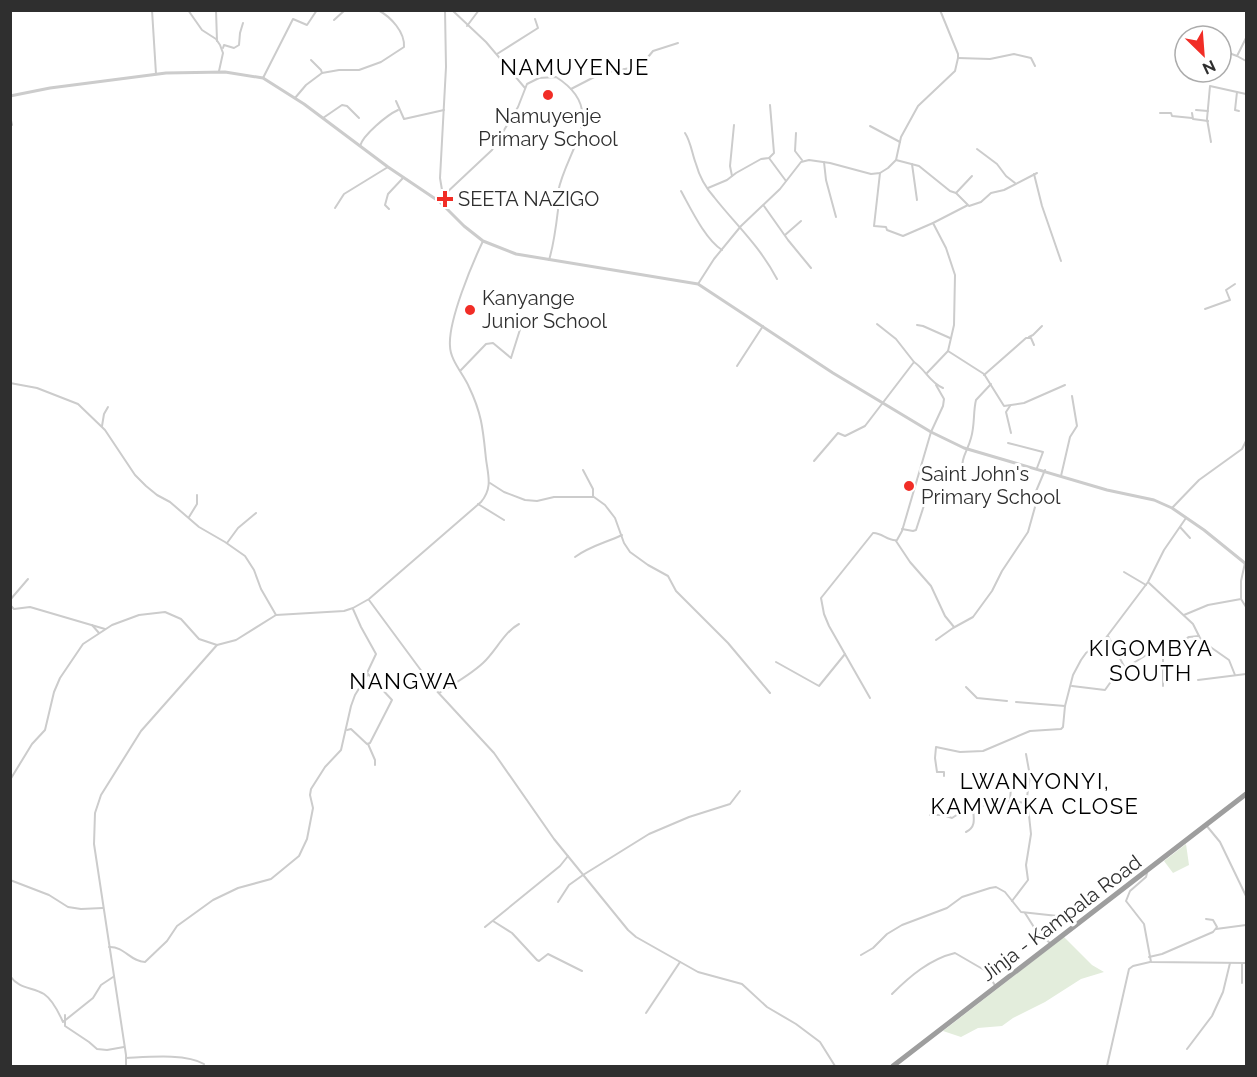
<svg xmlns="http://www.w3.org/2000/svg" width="1257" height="1077" viewBox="0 0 1257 1077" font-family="Raleway,sans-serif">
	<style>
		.green { fill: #e3eddc }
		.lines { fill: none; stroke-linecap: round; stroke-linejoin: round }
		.minor { stroke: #ccc; stroke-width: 2 }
		.tertiary { stroke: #ccc; stroke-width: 3 }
		.trunk { stroke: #9e9e9e; stroke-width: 5 }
		.poi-dot { fill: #f12d26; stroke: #fff; stroke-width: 2 }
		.labels { text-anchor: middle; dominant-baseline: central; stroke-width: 6; stroke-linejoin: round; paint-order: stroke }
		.poi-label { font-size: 20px; fill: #2f2f2f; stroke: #fff; text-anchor: start }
		.street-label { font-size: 20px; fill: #2f2f2f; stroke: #fff }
		.quarter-label { font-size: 22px; letter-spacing: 1.5px; fill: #000; stroke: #fff }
	</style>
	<rect width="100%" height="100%" fill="#fff"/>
	<g class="green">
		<path d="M1186,844l3,21 -16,8 -9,-12z"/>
		<path d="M1064,937l28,28 12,7 -23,7 -36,23 -32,16 -11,8 -24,2 -17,9 -18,-6z"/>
	</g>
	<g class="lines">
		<g class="minor">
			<path d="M152,10l4,64"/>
			<path d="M188,10l14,20 14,9 4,6 3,8 -4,18"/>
			<path d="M216,10l1,31"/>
			<path d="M452,10l34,32 39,46"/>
			<path d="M334,20l11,-10"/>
			<path d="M467,26l12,-16"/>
			<path d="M1246,38l-9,18 9,5"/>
			<path d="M223,48l1,-3 10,3 5,-3 1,-12 3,-10"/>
			<path d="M1221,50l16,6"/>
			<path d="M497,54l41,-26 -3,-9"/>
			<path d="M958,58l32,1 24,-5 17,4 4,8"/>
			<path d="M311,60l10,10 1,3"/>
			<path d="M263,78l30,-59 14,6 10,-15"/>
			<path d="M571,89l31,-16 34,-6 8,-5 9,-11 25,-8"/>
			<path d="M1237,92l-2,18 4,1"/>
			<path d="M295,98l11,-13 16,-12 17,-3h20l22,-8 23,-15c1,-15 -13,-30 -26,-37"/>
			<path d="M396,101l8,18 40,-9"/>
			<path d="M1196,110l12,1"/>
			<path d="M1160,113h11l1,3 20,2"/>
			<path d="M1192,113l1,6 15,2"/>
			<path d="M10,116l2,9"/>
			<path d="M323,118l19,-13 5,1 12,12"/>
			<path d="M870,126l30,16"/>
			<path d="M685,133c6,9 7,21 11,31 3,11 10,24 18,33 22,28 45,48 63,82"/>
			<path d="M796,133l-1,18 7,9"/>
			<path d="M1211,142l-4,-23 3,-33 36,8"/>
			<path d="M360,146c3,-11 27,-31 38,-36"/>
			<path d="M977,149l20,15 9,12 9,7"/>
			<path d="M769,158l17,23"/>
			<path d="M896,160l23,6 31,25 6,2 12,12 -35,18 13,25 9,27 -1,50 -6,26 36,23 20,32 20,-3 41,-18"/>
			<path d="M824,162l2,18 10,37"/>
			<path d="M912,164l5,36"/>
			<path d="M880,173l-6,53 12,1 1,3 16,6 30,-13"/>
			<path d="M1034,174l8,32 19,55"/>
			<path d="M732,176l-2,-10 4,-41"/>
			<path d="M708,188l19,-8 9,-7 25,-14 8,-1 5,-5 -4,-48"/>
			<path d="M681,191c10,18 24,48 41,59"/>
			<path d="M956,193l16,-17"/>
			<path d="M443,196l49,-46 26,-43 9,-23 12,-6 17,-1c54,34 10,72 2,115 -1,6 0,12 0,18 -2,17 -4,34 -9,50"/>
			<path d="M440,202l3,-6 -3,-18 6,-111 -1,-57"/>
			<path d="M764,206l24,34 23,28"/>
			<path d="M969,206l12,-4 10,-9 13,-3 33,-17"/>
			<path d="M335,208l9,-14 44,-27"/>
			<path d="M389,209l-4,-4 3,-11 15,-16"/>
			<path d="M785,235l16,-14"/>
			<path d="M698,284l16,-25 27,-33 39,-37 21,-27 8,-2 21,3 41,11 9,-1 8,-5 8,-8 5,-23 17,-31 37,-35 3,-13v-4l-18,-44"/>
			<path d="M1205,309l25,-9 -4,-10 9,-6"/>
			<path d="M917,325l6,1 27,12"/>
			<path d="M1029,337l4,-2 9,-9"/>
			<path d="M914,362c12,8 15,20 29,26"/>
			<path d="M737,366l26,-40"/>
			<path d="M461,370l25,-26 7,-1 18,15 12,-38"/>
			<path d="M927,373l21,-22"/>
			<path d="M984,375l42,-37h5l3,7"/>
			<path d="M10,383l27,5 41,16 27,26 30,45 11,11 11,9 13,7 29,25 26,15 20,14 9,14 7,19 15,26"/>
			<path d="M1010,406l-4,6 5,21"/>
			<path d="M102,426l2,-12 4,-7"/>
			<path d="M1008,443l35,9 -6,16"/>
			<path d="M814,461l24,-28 7,3 20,-10 49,-64 -18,-23 -19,-15"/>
			<path d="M583,470l10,19v8"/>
			<path d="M962,474c-1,-18 5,-21 9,-36 4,-13 2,-26 5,-38l15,-16"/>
			<path d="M1061,476l9,-39 7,-11 -5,-30"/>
			<path d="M490,483l14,9 21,8 12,1 17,-4h40l11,8 10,13 9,25 6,9 18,13 20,11 8,15 52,52 42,50"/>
			<path d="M478,504l26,16"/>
			<path d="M1172,508l27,-28 43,-31 4,-8"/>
			<path d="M189,517l8,-13v-9"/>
			<path d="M1180,527l10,11"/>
			<path d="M902,529l11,2 3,-1 13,-40"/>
			<path d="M896,541l14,21 21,24 14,30 9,11"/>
			<path d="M227,543l11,-15 18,-15"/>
			<path d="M575,557c15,-11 30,-14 47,-22"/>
			<path d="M1124,572l22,13"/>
			<path d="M1149,583l44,41 7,14 9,8 20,14 6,15"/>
			<path d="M1241,599l5,8"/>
			<path d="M10,600l18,-21"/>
			<path d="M369,600l65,88 60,65 60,86 74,91 8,7 62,35 44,12 25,23 29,17 24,18 15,24"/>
			<path d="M10,605l4,4 16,-2 75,22"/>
			<path d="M1184,615l24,-10 33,-6v-18l4,-18"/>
			<path d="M92,625l7,8"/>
			<path d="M1108,636l17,32"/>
			<path d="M936,640l17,-12 20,-11 19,-26 10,-20 26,-39 7,-25 -1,-11 11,-26"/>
			<path d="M1163,648v38"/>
			<path d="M776,662l43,24 26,-32"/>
			<path d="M1198,680l48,-6"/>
			<path d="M1072,686l33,4 12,-17 36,-22 10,-3 13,1 2,-6 11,-6 10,-1"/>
			<path d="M966,687l11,11 30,3"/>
			<path d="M439,693c15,-9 31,-18 44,-30 13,-12 21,-31 36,-39"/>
			<path d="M870,698l-41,-72 -5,-12 -3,-16 52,-65c8,-1 16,9 24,7l5,-9 29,-99 12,-26 1,-7 -8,-14"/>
			<path d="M1016,702l49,4 8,-31 8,-15 5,-7 19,-14 43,-57 16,-32 22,-32"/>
			<path d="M347,730l4,-1 16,15 3,-1 22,-43 -25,-27 9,-19 -15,-27 -8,-18"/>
			<path d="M368,744l7,16v5"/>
			<path d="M944,776v-4h-7l-2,-14 1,-11 24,5 23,-1 47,-20 31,-2 2,-2 2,-21"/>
			<path d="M10,780l22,-36 13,-14 9,-38 6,-14 23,-34 29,-19 27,-10 26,-3 16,7 18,20 18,6 19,-5 40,-25 68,-4 9,-3 16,-9 112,-97c12,-14 7,-27 5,-43 -3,-29 -4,-45 -17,-72 -5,-12 -19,-27 -19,-41 -2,-25 22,-82 33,-105"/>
			<path d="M1011,787l-1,14 17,2"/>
			<path d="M930,815h13l9,3 14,-9 44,-8"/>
			<path d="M1206,825l14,17 26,54"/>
			<path d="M966,832c10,-5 8,-13 7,-23"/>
			<path d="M1147,873l-1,4 -16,14 -4,10 18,23 7,38 95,1"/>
			<path d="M10,880l39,15 19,12 13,2 22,-1"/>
			<path d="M1012,901l16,-21 -2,-15 5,-31 -4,-37 3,-21 -4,-22"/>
			<path d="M558,902l11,-17 14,-10 66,-41 40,-17 41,-13 10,-13"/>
			<path d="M1025,913l12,19 13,11"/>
			<path d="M493,921l19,12 25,27 2,1 9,-7 34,17"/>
			<path d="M485,927l75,-61 8,-10"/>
			<path d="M1216,929l30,-4"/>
			<path d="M109,947c15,-1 22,15 36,15l22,-21 10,-15 36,-26 25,-12 33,-9 28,-23 8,-17 6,-31 -3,-13 1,-6 14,-22 16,-17 10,-44 4,-11 13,-21"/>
			<path d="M861,955l12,-7 14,-14 15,-9 45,-17 15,-11 28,-9 6,-1 9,5 16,20 46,5 7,9"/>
			<path d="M1149,957l13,-3 51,-22 4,-5 -4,-7 -7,-1"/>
			<path d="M10,976c9,13 22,11 34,18 9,6 15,19 19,28l30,-24 8,-13 12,-8"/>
			<path d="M1242,983v-20"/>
			<path d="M892,994c18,-18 38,-35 63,-41l31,18 10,16"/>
			<path d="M646,1013l34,-51"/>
			<path d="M65,1015v11l24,16 8,7 10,1 17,-3"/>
			<path d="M1187,1049l25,-33 11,-24 7,-29"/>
			<path d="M126,1058c21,-1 60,-5 78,6"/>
			<path d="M126,1066v-11l-32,-211 1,-31 6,-18 40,-64 76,-86"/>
			<path d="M1107,1066l22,-97 4,-3 17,-4"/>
		</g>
		<path class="tertiary" d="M10,96l40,-8 116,-15 59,-1 38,6 41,26 84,63 52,35 24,24 19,15 33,13 182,30 135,89 98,59 33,16 34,10 109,32 47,10 18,8 32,22 42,34"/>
		<path class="trunk" d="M893,1066l353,-272"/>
	</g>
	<g class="poi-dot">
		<circle cx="548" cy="95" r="6"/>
		<path d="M442 190h6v6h6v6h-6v6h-6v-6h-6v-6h6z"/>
		<circle cx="470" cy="310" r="6"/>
		<circle cx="909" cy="486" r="6"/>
	</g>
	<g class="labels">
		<g class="poi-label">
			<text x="548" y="116" text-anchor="middle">Namuyenje<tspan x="548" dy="23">Primary School</tspan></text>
			<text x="458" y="199">SEETA NAZIGO</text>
			<text x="482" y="298">Kanyange<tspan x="482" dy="23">Junior School</tspan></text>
			<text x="921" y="474">Saint John's<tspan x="921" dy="23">Primary School</tspan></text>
		</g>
		<g class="street-label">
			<text transform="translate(1061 918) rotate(-37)">Jinja - Kampala Road</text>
		</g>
		<g class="quarter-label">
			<text x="575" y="67">NAMUYENJE</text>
			<text x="1151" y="648">KIGOMBYA<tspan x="1151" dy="25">SOUTH</tspan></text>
			<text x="404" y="681">NANGWA</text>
			<text x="1035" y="781">LWANYONYI,<tspan x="1035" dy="25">KAMWAKA CLOSE</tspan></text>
		</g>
	</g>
	<rect width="1257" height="1077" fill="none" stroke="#2f2f2f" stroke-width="24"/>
	<g transform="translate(1203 54) rotate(155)"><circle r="28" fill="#ffffff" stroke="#acacac" stroke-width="1.5"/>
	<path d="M0-4.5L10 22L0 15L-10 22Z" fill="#f12d26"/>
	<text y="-9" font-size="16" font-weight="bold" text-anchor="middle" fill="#2f2f2f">N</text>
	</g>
</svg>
